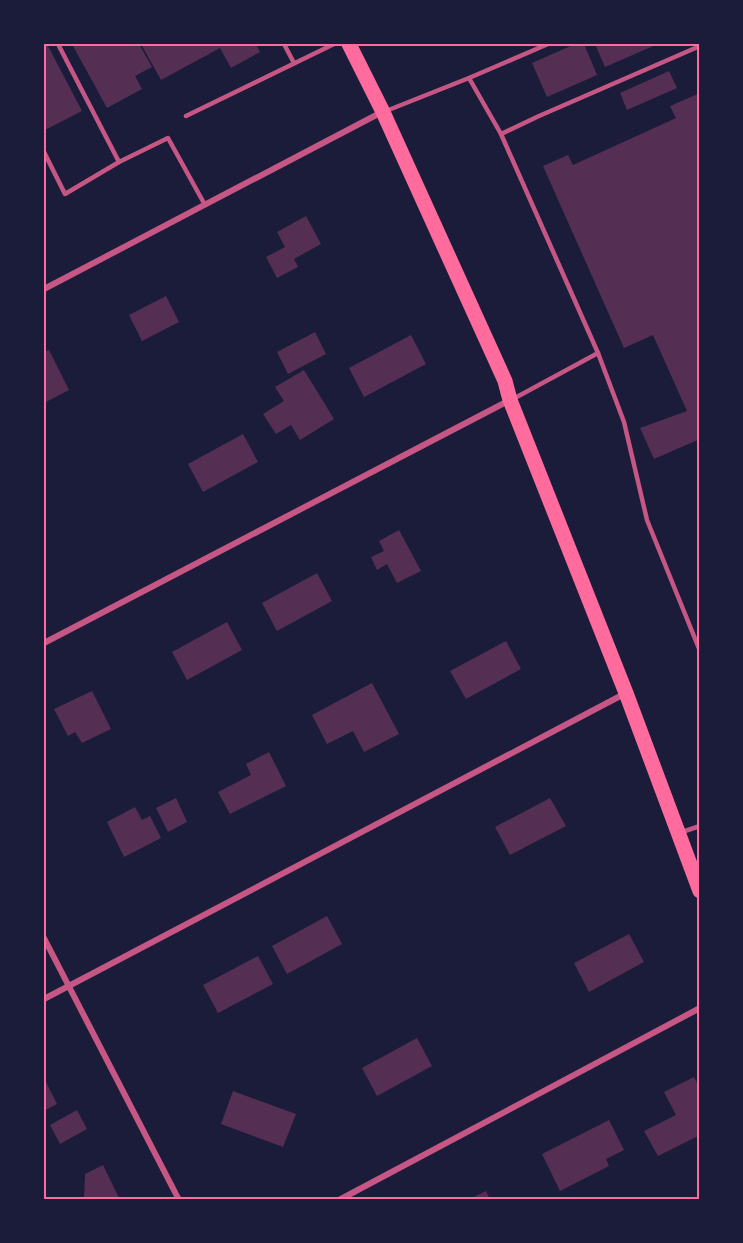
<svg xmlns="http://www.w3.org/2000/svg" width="743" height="1243" viewBox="0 0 743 1243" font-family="'Playfair Display',serif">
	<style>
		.building { fill: #542f53 }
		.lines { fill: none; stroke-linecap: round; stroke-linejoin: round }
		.service { stroke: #c65784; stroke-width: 4.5 }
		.minor { stroke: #c65784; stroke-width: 6 }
		.primary { stroke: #ff6b9d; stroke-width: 15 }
		.neatline { fill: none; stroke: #ff6b9d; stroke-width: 2 }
	</style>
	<rect width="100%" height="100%" fill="#1b1b3a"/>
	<g class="building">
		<path d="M44,44h3l35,67 -37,19 -1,-3z"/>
		<path d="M72,44h67l13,23 -17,9 7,13 -35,19z"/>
		<path d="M141,44h115l4,8 -29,16 -11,-20 -59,32z"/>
		<path d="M575,44h9l13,31 -50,22 -15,-34z"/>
		<path d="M595,44h63l-53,23z"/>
		<path d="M669,71l8,17 -50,22 -7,-17z"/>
		<path d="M700,93v346l-46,20 -14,-31 47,-17 -34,-76 -29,13 -81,-182 25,-11 5,10 103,-47 -6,-12z"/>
		<path d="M306,216l15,28 -27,15 4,8 -21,11 -11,-21 19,-10 -8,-15z"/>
		<path d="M166,296l13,26 -37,19 -13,-26z"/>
		<path d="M315,332l11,22 -38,20 -11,-22z"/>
		<path d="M411,335l15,29 -62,33 -15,-29z"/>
		<path d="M49,350l20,40 -25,13v-51z"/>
		<path d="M304,370l30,49 -34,21 -9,-15 -15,9 -13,-20 21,-13 -9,-14z"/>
		<path d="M243,434l15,28 -55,30 -15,-28z"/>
		<path d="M399,530l22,41 -24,12 -10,-19 -10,6 -6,-13 13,-6 -5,-10z"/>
		<path d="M317,573l15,28 -55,30 -15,-28z"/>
		<path d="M227,622l15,28 -55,30 -15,-28z"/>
		<path d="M506,641l15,28 -55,30 -16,-28z"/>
		<path d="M372,683l27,51 -35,18 -11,-21 -26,13 -15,-29z"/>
		<path d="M92,691l19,38 -29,14 -7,-11 -7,4 -14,-27z"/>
		<path d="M269,752l17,34 -56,28 -12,-22 33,-17 -5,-11z"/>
		<path d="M176,798l11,24 -19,10 -12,-24z"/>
		<path d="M550,798l16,28 -56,29 -15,-28z"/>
		<path d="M135,807l7,13 8,-4 11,22 -37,19 -17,-35z"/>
		<path d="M327,916l15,28 -55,30 -15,-28z"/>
		<path d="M629,934l15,28 -55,30 -15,-29z"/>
		<path d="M258,956l15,28 -55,29 -15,-28z"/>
		<path d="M417,1038l15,28 -55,30 -15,-28z"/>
		<path d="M694,1077l6,12v46l-42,21 -14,-25 32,-16 -12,-23z"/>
		<path d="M44,1078l13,26 -13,7z"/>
		<path d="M233,1091l63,23 -13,33 -62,-23z"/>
		<path d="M77,1110l10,19 -27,15 -10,-19z"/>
		<path d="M609,1120l15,30 -18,9 3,7 -49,25 -18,-37z"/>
		<path d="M103,1165l17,35h-36l1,-26z"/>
		<path d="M486,1191l4,9h-22z"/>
	</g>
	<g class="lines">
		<g class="service">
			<path d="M284,44l10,19"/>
			<path d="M469,78l79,-34"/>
			<path d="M386,111l83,-33 32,56 97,219 -85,46"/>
			<path d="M186,116l148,-72"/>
			<path d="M501,134l38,-18 161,-70"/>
			<path d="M44,152l21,42 54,-32 -61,-118"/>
			<path d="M119,162l49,-24 37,67"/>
			<path d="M598,353l26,69 23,98 53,131"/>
			<path d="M682,832l18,-6"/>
		</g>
		<g class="minor">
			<path d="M44,289l338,-177"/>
			<path d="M44,643l466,-243"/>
			<path d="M44,938l135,262"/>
			<path d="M44,999l582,-306"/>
			<path d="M339,1200l361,-192"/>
		</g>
		<path class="primary" d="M349,44l34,68 122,269 5,19 116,293 74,198"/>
	</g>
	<rect width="743" height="1243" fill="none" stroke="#1b1b3a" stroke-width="90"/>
	<rect x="45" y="45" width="653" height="1153" class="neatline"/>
</svg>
